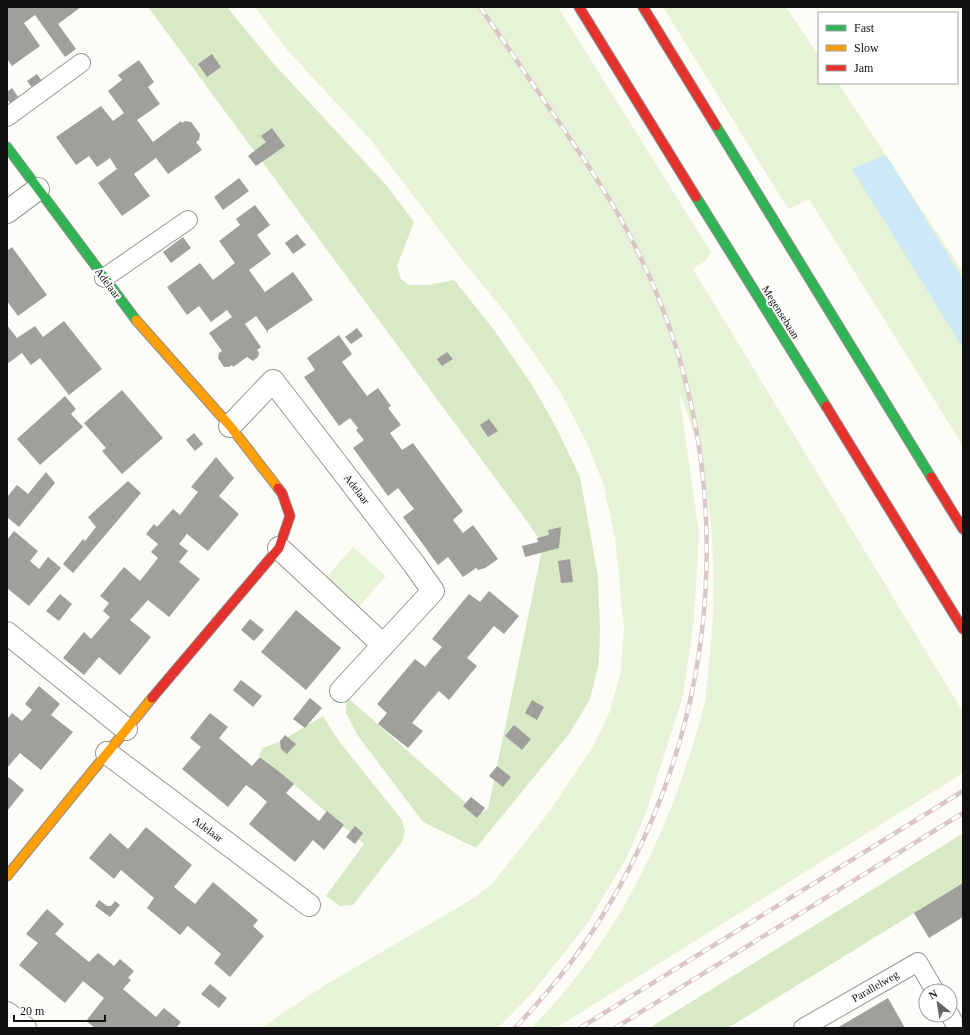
<svg xmlns="http://www.w3.org/2000/svg" width="970" height="1035" viewBox="0 0 970 1035" font-family="Georgia,serif">
	<style>
		.green { fill: #e7f3d7 }
		.forest { fill: #d8eac5 }
		.water { fill: #cde8f7 }
		.building { fill: #a19f9c }
		.lines { fill: none; stroke-linecap: round; stroke-linejoin: round }
		.lane-casing { stroke: #979795; stroke-width: 20 }
		.street-casing { stroke: #979795; stroke-width: 24 }
		.fast-casing { stroke: #8e8d8b; stroke-width: 11 }
		.slow-casing { stroke: #8e8d8b; stroke-width: 11 }
		.jam-casing { stroke: #8e8d8b; stroke-width: 11 }
		.lane { stroke: #fffffe; stroke-width: 18 }
		.street { stroke: #fffffe; stroke-width: 22 }
		.fast { stroke: #30b455; stroke-width: 9 }
		.slow { stroke: #ff9f0a; stroke-width: 9 }
		.jam { stroke: #e5322d; stroke-width: 9 }
		.rail-casing { stroke: #d9c6c7; stroke-width: 4.5 }
		.rail { stroke: #fff; stroke-width: 3; stroke-dasharray: 9; stroke-linecap: butt }
		.labels { text-anchor: middle; dominant-baseline: central; stroke-width: 4; stroke-linejoin: round; paint-order: stroke }
		.street-label { font-size: 11px; fill: #111; stroke: #fff }
	</style>
	<rect width="100%" height="100%" fill="#fdfcf7"/>
	<g class="green">
		<path d="M255,7h303l153,245 -6,9 -12,8 270,443v61l-407,255h-25c86,-85 142,-203 172,-319 4,-14 4,-30 6,-45 10,-87 5,-191 -30,-272l20,140 -5,87 -11,77 -37,116 -20,47 -39,65 -55,69 -34,35h-237l64,-43 149,-87 18,-14 54,-68 48,-71 16,-34 11,-40 3,-43 -9,-90 -11,-52 -16,-41 -29,-55 -54,-78 -42,-51 -93,-122 -82,-88z"/>
		<path d="M663,7h123l33,49v27h19l125,189v174l-154,-247 -19,10 -3,-2z"/>
		<path d="M353,547l33,29 -28,32 -33,-29z"/>
	</g>
	<g class="forest">
		<path d="M148,7h79l46,56 114,123 27,36 -17,44 4,13 8,6h20l25,-5 38,47 40,58 24,42 24,50 18,99 2,53 -1,34 -9,36 -21,35 -93,114 -53,-26 -65,-86 -12,-23v-17l128,114 9,2 5,-3 55,-264 -14,-21z"/>
		<path d="M323,716l15,24 64,80 3,11 -3,11 -49,63 -13,1 -14,-10 38,-52 -105,-89 4,-7 20,-8z"/>
		<path d="M962,834l1,49 -235,145h-79z"/>
	</g>
	<path class="water" d="M886,155l77,124v69l-111,-179z"/>
	<g class="building">
		<path d="M7,7h74l-23,17 18,25 -11,8 -30,-42 -11,8 16,23 -28,20 -5,-7z"/>
		<path d="M212,54l9,13 -14,10 -9,-13z"/>
		<path d="M139,60l15,22 -6,5 12,17 -23,16 16,22 28,-21 1,2 3,-2 6,1 9,12 -1,6 -3,2 6,8 -34,24 -12,-16 -22,16 16,22 -28,20 -24,-33 19,-14 -7,-11 -13,9 -8,-11 -13,9 -20,-28 45,-31 12,15 11,-8 -16,-22 14,-11 -4,-5z"/>
		<path d="M37,74l5,7 -9,8 -6,-8z"/>
		<path d="M12,88l7,10 -9,5 -3,-4v-7z"/>
		<path d="M272,128l13,18 -29,20 -8,-10 18,-14 -5,-6z"/>
		<path d="M239,178l10,13 -26,19 -9,-13z"/>
		<path d="M255,205l15,20 -13,10 14,19 -22,16 16,22 28,-20 20,28 -45,30v3l-12,-17 -11,8 16,23 -4,3 2,3 -1,4 -5,4 -6,-4 -14,10 -1,-2 -3,2h-5l-6,-9 1,-5 3,-2 -13,-18 23,-16 -5,-7 -16,12 -12,-16 -12,9 -20,-28 33,-24 13,17 22,-17 -16,-22 21,-16 -4,-6z"/>
		<path d="M297,234l9,11 -13,9 -8,-11z"/>
		<path d="M183,237l8,11 -20,15 -8,-11z"/>
		<path d="M12,247l35,48 -29,21 -11,-15v-50z"/>
		<path d="M64,321l38,48 -33,26 -29,-37 -9,7 -9,-12 -15,11v-39l10,13 18,-12 8,11z"/>
		<path d="M357,328l6,8 -12,8 -6,-7z"/>
		<path d="M339,335l13,19 -10,8 25,34 11,-8 13,18 -3,2 13,17 -11,8 12,17 11,-7 50,68 -10,9 10,13 10,-8 25,34 -13,9 -7,2 -2,-2 -13,9 -15,-20 -10,8 -35,-48 11,-8 -16,-21 -10,8 -35,-48 11,-8 -8,-10 2,-2 -8,-10 -11,8 -35,-49 11,-7 -8,-12z"/>
		<path d="M447,352l6,7 -11,7 -5,-7z"/>
		<path d="M122,390l41,48 -41,36 -20,-23 4,-3 -22,-25z"/>
		<path d="M65,396l11,13 -5,5 12,13 -43,38 -23,-26z"/>
		<path d="M489,419l9,12 -10,6 -8,-12z"/>
		<path d="M194,433l9,11 -8,7 -9,-11z"/>
		<path d="M216,457l18,21 -15,18 20,18 -31,37 -21,-17 -8,10 9,7 -9,11 21,17 -31,38 -21,-17 -18,20 21,17 -31,38 -21,-18 -15,18 -21,-17 21,-26 7,7 19,-22 -7,-6 6,-8 -9,-7 24,-29 16,14 18,-23 -7,-6 7,-8 -12,-10 8,-10 3,3 16,-18 7,6 18,-23 -7,-5z"/>
		<path d="M46,472l9,11 -36,44 -11,-9 -1,1v-22l10,-12 11,9z"/>
		<path d="M128,481l13,12 -68,80 -10,-9 20,-25 2,2 11,-14 -8,-10z"/>
		<path d="M561,527l-2,21 -34,9 -3,-11 16,-4 -1,-4 12,-3 -1,-5z"/>
		<path d="M14,531l24,20 -8,10 9,8 9,-12 13,11 -32,38 -22,-18v-48z"/>
		<path d="M570,559l3,23 -12,1 -3,-22z"/>
		<path d="M489,591l30,25 -15,18 -10,-8 -27,32 10,8 -28,34 -10,-9 -14,16 -13,16 11,8 -15,17 -30,-24 9,-11 -10,-9 38,-45 10,8 8,-10 9,-10 -10,-8 37,-45 11,8z"/>
		<path d="M60,594l12,10 -13,17 -13,-10z"/>
		<path d="M296,610l45,38 -35,42 -45,-38z"/>
		<path d="M250,619l14,11 -10,11 -13,-11z"/>
		<path d="M241,680l21,16 -9,11 -20,-17z"/>
		<path d="M39,686l21,18 -9,11 22,17 -32,38 -21,-17 -13,15v-49l5,-6 10,8 10,-11 -7,-6z"/>
		<path d="M310,698l12,10 -17,20 -12,-9z"/>
		<path d="M532,700l12,7 -7,13 -12,-7z"/>
		<path d="M210,713l18,14 -9,11 33,28 8,-9 17,13 17,14 -8,9 33,28 8,-10 17,14 -20,25 -11,-10 -18,22 -46,-38 18,-22 -10,-9 -11,-8 -18,22 -46,-38 19,-22 -11,-9z"/>
		<path d="M514,725l17,14 -9,11 -17,-14z"/>
		<path d="M285,735l11,9 -9,10 -6,-5 -1,-8z"/>
		<path d="M497,766l14,11 -8,10 -14,-11z"/>
		<path d="M7,776l17,14 -17,21z"/>
		<path d="M471,797l14,11 -8,10 -14,-12z"/>
		<path d="M355,826l8,7 -8,11 -9,-7z"/>
		<path d="M146,827l46,38 -18,22 21,17 18,-22 45,38 -5,6 11,10 -34,41 -16,-14 7,-9 -33,-28 -8,9 -33,-27 7,-10 -33,-28 -7,9 -25,-21 21,-25 18,16z"/>
		<path d="M963,883v34l-34,21 -15,-25z"/>
		<path d="M99,900l8,6h4l4,-5 5,4 -10,12 -15,-11z"/>
		<path d="M47,909l17,15 -9,10 34,28 9,-9 16,13 6,-7 14,12 -6,7 3,2 -8,9 33,28 8,-9 17,14 -5,6h-81l-9,-7 18,-23 -21,-17 -18,22 -46,-38 19,-22 -12,-9z"/>
		<path d="M210,984l17,14 -8,10 -18,-14z"/>
		<path d="M888,998l17,30h-68z"/>
	</g>
	<g class="lines">
		<g class="lane-casing">
			<g id="lane">
				<path d="M7,117l74,-54"/>
				<path d="M104,278l84,-58"/>
				<path d="M950,1015l7,13"/>
				<path d="M803,1028l115,-66 17,29"/>
			</g>
		</g>
		<g class="street-casing">
			<g id="street">
				<path d="M7,212l31,-23"/>
				<path d="M230,426l43,-45 141,183 19,27 -92,100"/>
				<path d="M279,548l104,97"/>
				<path d="M7,633l119,96"/>
				<path d="M107,753l202,152"/>
				<path d="M7,1013l18,15"/>
			</g>
		</g>
		<g class="fast-casing">
			<g id="fast">
				<path d="M716,126l215,351"/>
				<path d="M7,147l129,173"/>
				<path d="M696,197l130,209"/>
			</g>
		</g>
		<g class="slow-casing">
			<g id="slow">
				<path d="M136,320l94,106 48,62"/>
				<path d="M7,876l145,-178"/>
			</g>
		</g>
		<g class="jam-casing">
			<g id="jam">
				<path d="M579,7l117,190"/>
				<path d="M643,7l73,119"/>
				<path d="M826,406l137,223"/>
				<path d="M931,477l32,52"/>
				<path d="M152,698l127,-150 11,-32 -8,-23 -4,-5"/>
			</g>
		</g>
		<use href="#lane" class="lane"/>
		<use href="#street" class="street"/>
		<use href="#fast" class="fast"/>
		<use href="#slow" class="slow"/>
		<use href="#jam" class="jam"/>
		<g class="rail-casing">
			<g id="rail">
				<path d="M480,7c25,36 49,72 74,108 29,43 60,87 83,135 107,216 89,474 -41,676 -23,37 -51,70 -81,102"/>
				<path d="M580,1028l383,-237"/>
				<path d="M615,1028l348,-215"/>
			</g>
		</g>
		<use href="#rail" class="rail"/>
	</g>
	<g class="labels">
		<g class="street-label">
			<text transform="translate(108 283) rotate(53)">Adelaar</text>
			<text transform="translate(781 312) rotate(58)">Megensebaan</text>
			<text transform="translate(357 489) rotate(52)">Adelaar</text>
			<text transform="translate(208 829) rotate(37)">Adelaar</text>
			<text transform="translate(875 986) rotate(-30)">Parallelweg</text>
		</g>
	</g>
	<rect width="970" height="1035" fill="none" stroke="#111111" stroke-width="16"/>
	<rect x="818" y="12" width="140" height="72" fill="#ffffff" stroke="#a0a0a0"/>
	<rect x="826" y="25" width="20" height="6" fill="#30b455" stroke="#a0a0a0"/>
	<text x="854" y="32" font-size="12" fill="#111111">Fast</text>
	<rect x="826" y="45" width="20" height="6" fill="#ff9f0a" stroke="#a0a0a0"/>
	<text x="854" y="52" font-size="12" fill="#111111">Slow</text>
	<rect x="826" y="65" width="20" height="6" fill="#e5322d" stroke="#a0a0a0"/>
	<text x="854" y="72" font-size="12" fill="#111111">Jam</text>
	<g transform="translate(938 1003) rotate(330)"><circle r="19" fill="#ffffff" stroke="#a0a0a0"/>
	<path d="M0-3L7 15L0 10L-7 15Z" fill="#646362"/>
	<text y="-6" font-size="11" font-weight="bold" text-anchor="middle" fill="#111111">N</text>
	</g>
	<path d="M14 1015v6h91v-6" fill="none" stroke="#111111" stroke-width="2"/>
	<text x="20" y="1015" font-size="12" fill="#111111" stroke="#ffffff" stroke-width="3" paint-order="stroke">20 m</text>
</svg>
